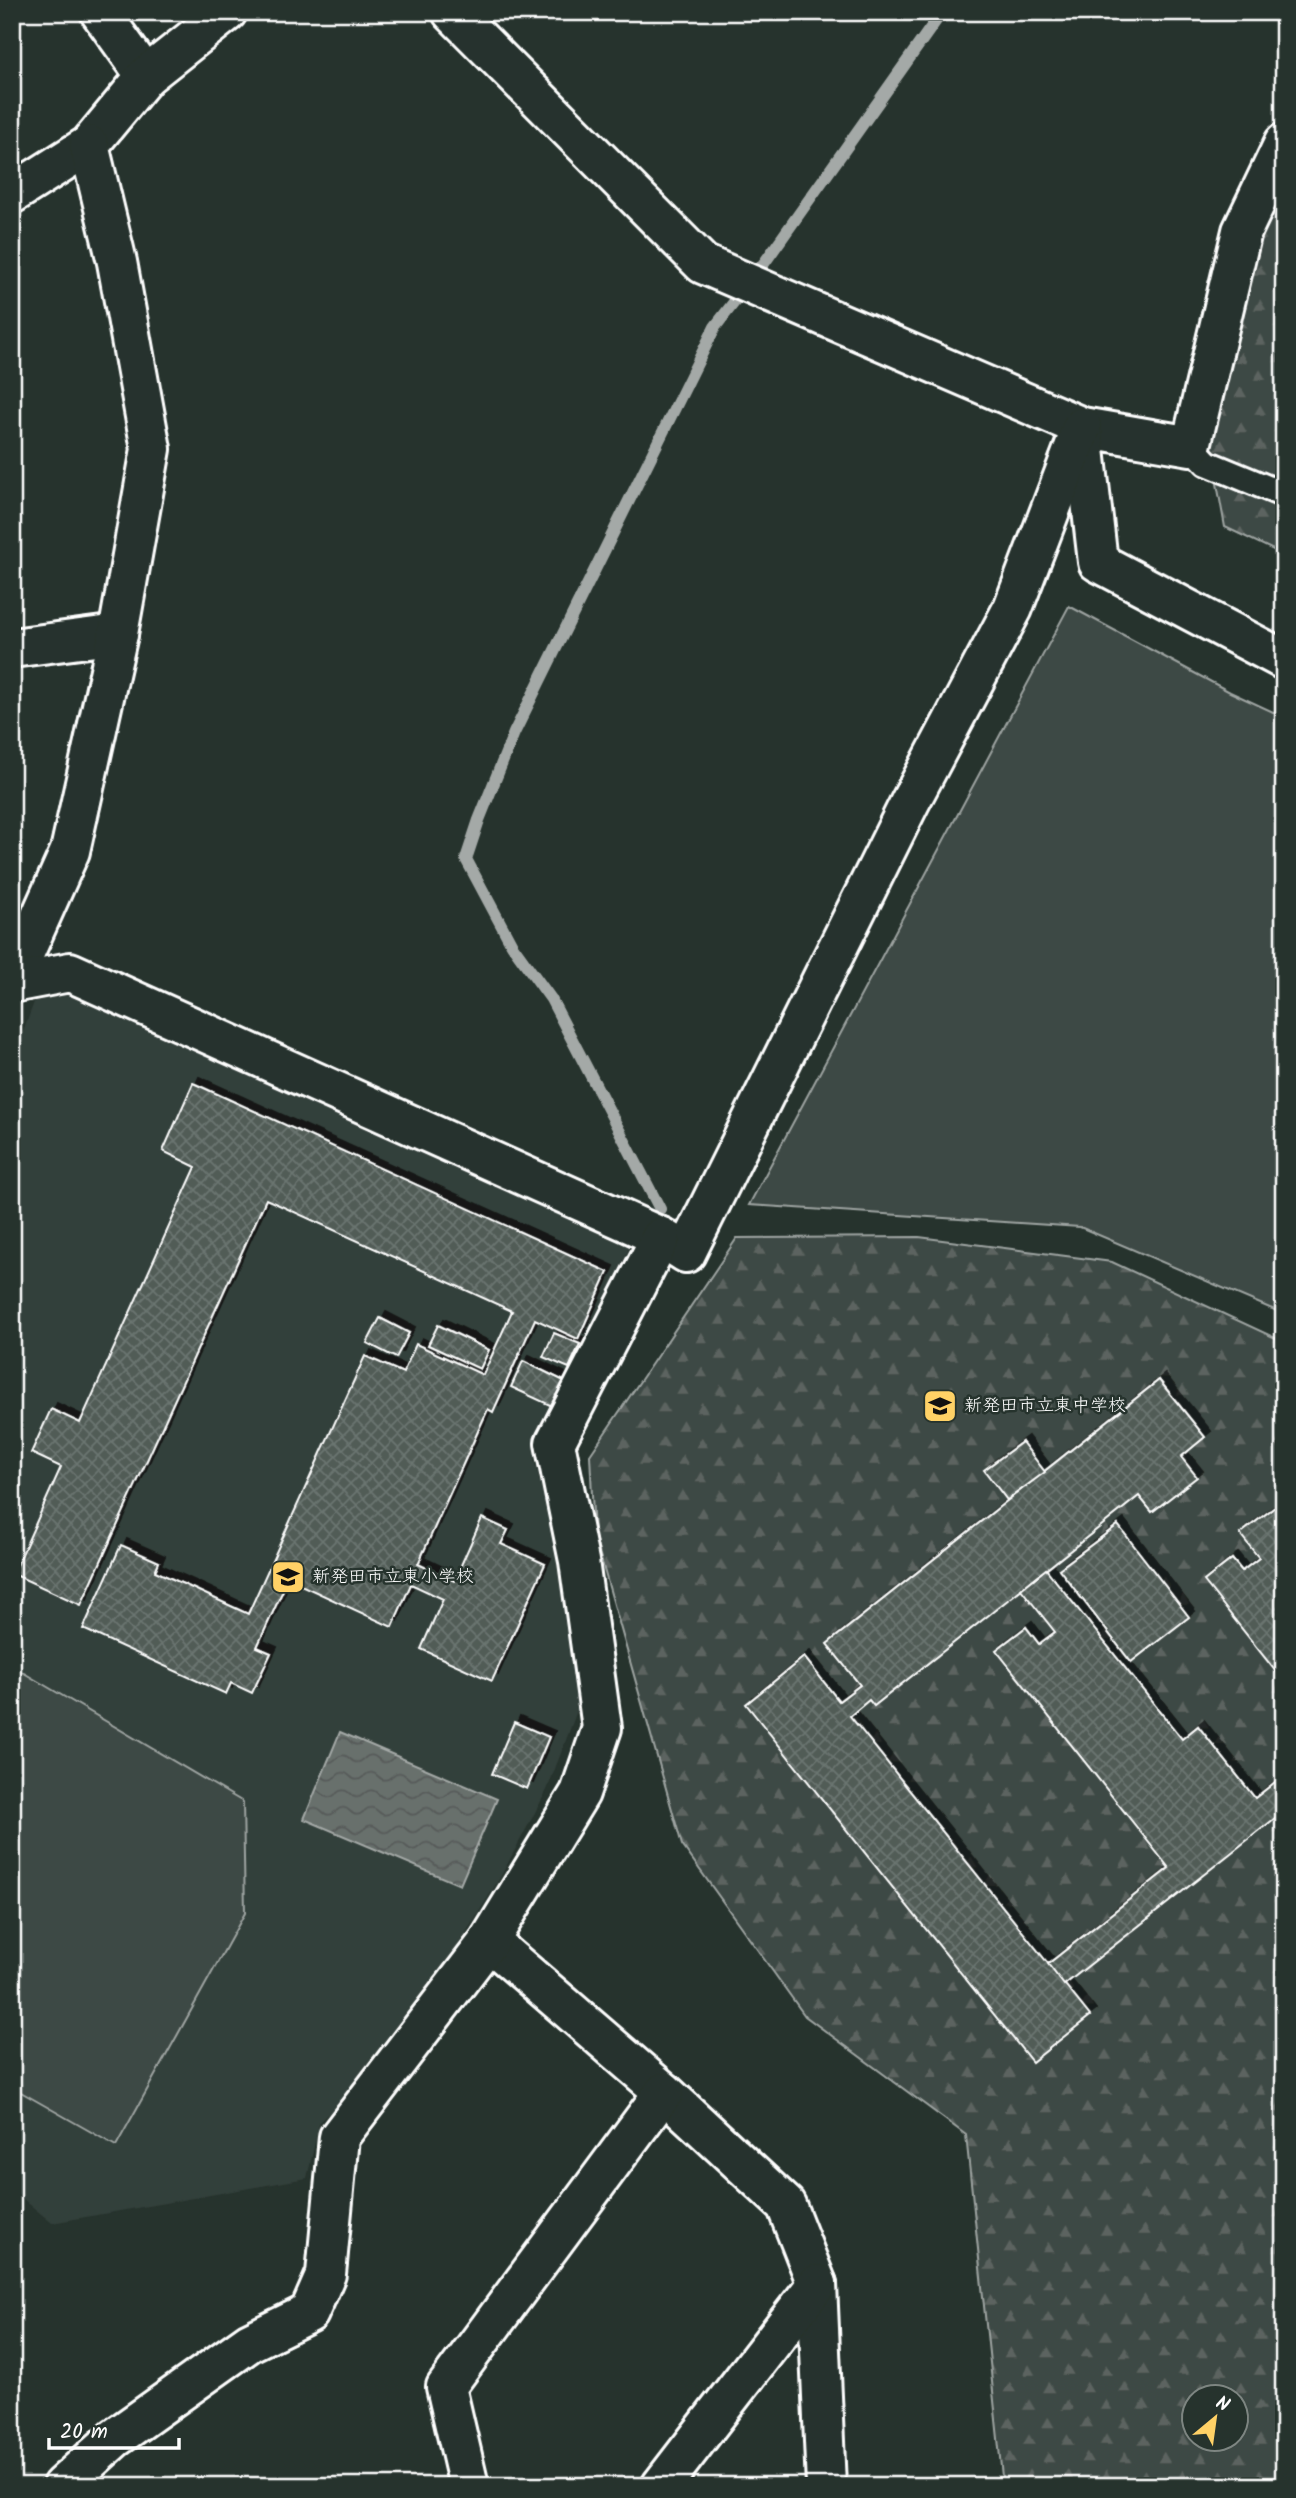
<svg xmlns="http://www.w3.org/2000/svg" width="1296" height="2498" viewBox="0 0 1296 2498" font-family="Kalam,'Klee One',sans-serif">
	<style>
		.built { fill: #333f3a }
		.forest { fill: url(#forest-firs); stroke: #9ea4a2; stroke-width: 2; fill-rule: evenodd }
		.pitch { fill: #3e4944; stroke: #9ea4a2; stroke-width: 2 }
		.water { fill: url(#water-waves); stroke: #a4a9a7; stroke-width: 2 }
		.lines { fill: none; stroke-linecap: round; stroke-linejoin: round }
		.stream { stroke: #a4a9a7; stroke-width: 12 }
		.building { fill: url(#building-cross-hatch); stroke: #fff; stroke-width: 2; filter: url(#shadow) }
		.lane-casing { stroke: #fff; stroke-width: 30 }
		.street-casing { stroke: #fff; stroke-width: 44 }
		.lane { stroke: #26332d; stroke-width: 24 }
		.street { stroke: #26332d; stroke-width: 38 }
		.labels { text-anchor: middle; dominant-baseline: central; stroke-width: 5; stroke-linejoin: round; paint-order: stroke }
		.poi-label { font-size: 18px; fill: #fff; stroke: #26332d; text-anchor: start }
	</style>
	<defs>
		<pattern id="forest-firs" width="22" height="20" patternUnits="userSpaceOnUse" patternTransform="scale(1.75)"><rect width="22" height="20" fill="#3e4944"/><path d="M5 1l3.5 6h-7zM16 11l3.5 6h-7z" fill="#5b6460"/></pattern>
		<pattern id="water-waves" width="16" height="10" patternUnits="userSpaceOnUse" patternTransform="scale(1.75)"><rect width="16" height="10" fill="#67706c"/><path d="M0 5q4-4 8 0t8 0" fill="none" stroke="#575a59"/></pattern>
		<pattern id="building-cross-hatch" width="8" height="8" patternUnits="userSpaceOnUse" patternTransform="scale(1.75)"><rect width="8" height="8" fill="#515c57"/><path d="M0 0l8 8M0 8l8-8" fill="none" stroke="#6b7470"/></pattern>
		<filter id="shadow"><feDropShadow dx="6" dy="-6" stdDeviation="0" flood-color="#0009"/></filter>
	</defs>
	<rect width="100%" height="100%" fill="#26332d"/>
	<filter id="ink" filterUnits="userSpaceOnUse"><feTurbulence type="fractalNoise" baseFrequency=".0143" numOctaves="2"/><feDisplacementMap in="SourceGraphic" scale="14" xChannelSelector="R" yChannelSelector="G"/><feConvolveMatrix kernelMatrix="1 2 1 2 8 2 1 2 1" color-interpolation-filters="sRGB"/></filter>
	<g filter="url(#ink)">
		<path class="built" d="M66,984l319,141 245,121 -96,213 39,145 6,63 -2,44 -30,79 -47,88 -117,188 -63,55 -13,57 -255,45 -40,-33v-1128l25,-68z"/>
		<g class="forest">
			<path d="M1284,185v370l-59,-28 -16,-87 51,-207z"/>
			<path d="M919,1237l193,25 172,80v1144h-281l-37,-351 -161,-119 -123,-171 -88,-311 -4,-79 147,-217zM1194,2396h42v42h-42z"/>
		</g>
		<g class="pitch">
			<path d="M1069,606l161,86 54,25v597l-204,-87 -331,-22z"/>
			<path d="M12,1666l231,136 2,111 -129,233 -104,-59z"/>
		</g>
		<path class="water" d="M340,1732l157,67 -37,86 -156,-66z"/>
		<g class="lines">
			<path class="stream" d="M660,1209l-109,-210 -39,-54 -46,-86 13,-39 35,-87 201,-406 50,-65 177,-250"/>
		</g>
		<g class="building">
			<path d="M193,1083l415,189 -30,67 -43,-20 -42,93 -5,-3 -70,155 36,17 28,-63 26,12 -7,14 44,20 -53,117 -71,-32 22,-50 -32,-15 -19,43 -104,-48 -31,68 14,6 -19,40 -21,-10 -5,11 -143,-65 38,-84 38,17 -4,9 93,43 117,-258 38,17 13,-29 67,31 29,-64 -246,-112 -185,406 -68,-31 48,-107 -30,-14 20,-44 29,14 116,-256 -33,-16z"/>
			<path d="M380,1318l29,15 -13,25 -29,-15z"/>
			<path d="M438,1325l51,25 -9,19 -52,-24z"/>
			<path d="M554,1333l26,11 -11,24 -26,-11z"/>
			<path d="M523,1361l41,20 -12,25 -41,-19z"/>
			<path d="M1159,1380l46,57 -24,20 16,20 -45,35 -13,-16 -265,210 -5,-6 -19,16 240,300 -58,46 -286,-358 58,-47 35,44 21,-16 -33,-41z"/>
			<path d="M1022,1442l23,30 -38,28 -23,-30z"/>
			<path d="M1284,1500v182l-80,-101 28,-22 10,12 17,-13 -19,-24z"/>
			<path d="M1118,1525l71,92 -58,45 -72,-93z"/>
			<path d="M1046,1569l136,170 16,-13 57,72 29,-23v36l-220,174 -16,-21 121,-96 -173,-218 30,-23 13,17 16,-12 -34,-43z"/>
			<path d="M514,1722l35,15 -22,52 -35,-15z"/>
		</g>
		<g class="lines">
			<g class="lane-casing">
				<path id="lane" d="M1191,446l16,17 77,32"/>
			</g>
			<g class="street-casing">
				<g id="street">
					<path d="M100,12l46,64"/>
					<path d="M452,12l251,252 379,163 109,19 51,-215 42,-88"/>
					<path d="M12,194l77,-49 57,-69 81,-64"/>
					<path d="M1083,432l15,130 186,98"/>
					<path d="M12,648l106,-14"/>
					<path d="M12,981l58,-130 48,-217 33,-185 -34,-187 -28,-117"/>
					<path d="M12,983l58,-11 591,265 25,16 224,-451 103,-194 69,-181"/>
					<path d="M489,1941l175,151 122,113 31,79 9,202"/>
					<path d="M62,2486l53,-48 135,-96 59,-29 17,-39 13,-137 150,-196 91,-148 22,-65 -23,-167 -24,-118 106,-206"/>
					<path d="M469,2486l-23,-99 218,-295"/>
					<path d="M661,2486l156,-202"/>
				</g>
			</g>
			<use href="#lane" class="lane"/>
			<use href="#street" class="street"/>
		</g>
	</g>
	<defs>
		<g id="school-square" transform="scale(1.75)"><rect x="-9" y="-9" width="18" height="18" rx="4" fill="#ffd166" stroke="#26332d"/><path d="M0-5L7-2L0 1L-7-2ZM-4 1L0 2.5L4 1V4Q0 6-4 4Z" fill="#111"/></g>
	</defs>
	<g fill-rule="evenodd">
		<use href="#school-square" x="940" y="1406"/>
		<use href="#school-square" x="288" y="1577"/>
	</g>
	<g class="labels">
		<g class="poi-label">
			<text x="964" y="1406">新発田市立東中学校</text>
			<text x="312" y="1577">新発田市立東小学校</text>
		</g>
	</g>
	<rect width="1296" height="2498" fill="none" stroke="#26332d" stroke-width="42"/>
	<rect x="21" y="21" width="1254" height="2456" fill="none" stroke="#fff" stroke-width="2.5" filter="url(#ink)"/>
	<g transform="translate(1215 2418) rotate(29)"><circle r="33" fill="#26332d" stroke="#7d8581" stroke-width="2"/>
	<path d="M0-5L12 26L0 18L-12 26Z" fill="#ffd166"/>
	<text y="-10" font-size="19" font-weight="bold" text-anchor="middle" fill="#ffffff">N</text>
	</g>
	<path d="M49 2438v10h130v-10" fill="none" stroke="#ffffff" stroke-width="3.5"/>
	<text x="60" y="2438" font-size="21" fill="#ffffff" stroke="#26332d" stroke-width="5" paint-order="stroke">20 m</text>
</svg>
